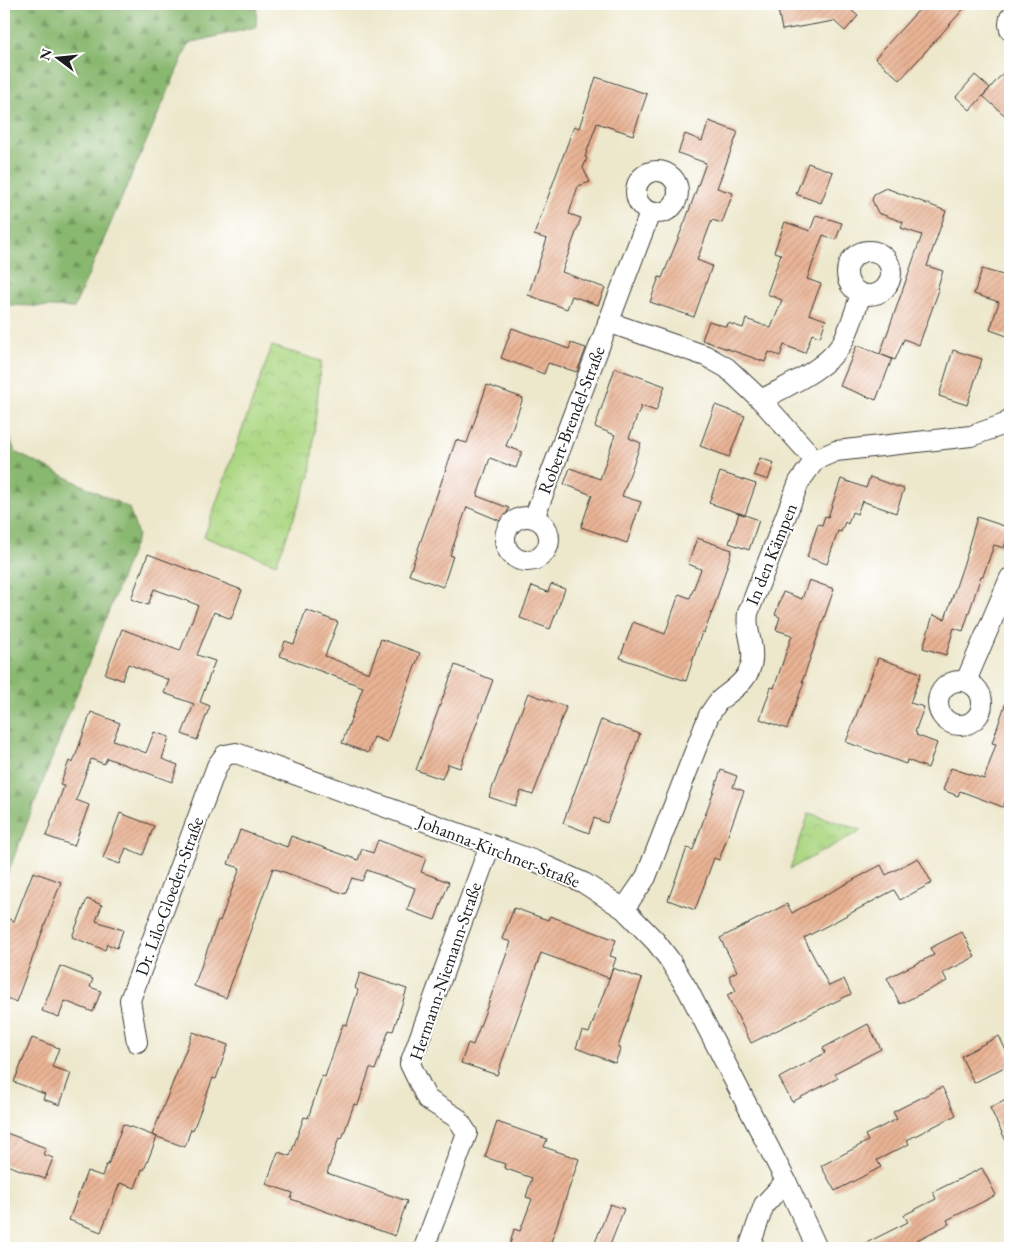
<svg xmlns="http://www.w3.org/2000/svg" width="1014" height="1252" viewBox="0 0 1014 1252" font-family="'EB Garamond',serif">
	<style>
		.forest { fill: url(#forest-firs); stroke: #526a46 }
		.park { fill: url(#park-crowns); stroke: #647a4f }
		.building { fill: url(#building-hatch) }
		.lines { fill: none; stroke-linecap: round; stroke-linejoin: round }
		.street-casing { stroke: #3b3b36; stroke-width: 22 }
		.street { stroke: #fff; stroke-width: 20 }
		.labels { text-anchor: middle; dominant-baseline: central; stroke-width: 4; stroke-linejoin: round; paint-order: stroke }
		.street-label { font-size: 18px; fill: #1c1c1c; stroke: #fff }
	</style>
	<defs>
		<pattern id="forest-firs" width="22" height="20" patternUnits="userSpaceOnUse" patternTransform="scale(1.25)"><rect width="22" height="20" fill="#89b870"/><path d="M5 1l3.5 6h-7zM16 11l3.5 6h-7z" fill="#6f955b"/></pattern>
		<pattern id="park-crowns" width="20" height="18" patternUnits="userSpaceOnUse" patternTransform="scale(1.25)"><rect width="20" height="18" fill="#acd782"/><path d="M2 6a3 3 0 1 1 6 0M12 15a3 3 0 1 1 6 0" fill="none" stroke="#93b870"/></pattern>
		<pattern id="building-hatch" width="6" height="6" patternUnits="userSpaceOnUse" patternTransform="scale(1.25)"><rect width="6" height="6" fill="#e9b394"/><path d="M-1 1l2-2M0 6l6-6M5 7l2-2" fill="none" stroke="#c7997f"/></pattern>
	</defs>
	<rect width="100%" height="100%" fill="#fff"/>
	<filter id="ink" filterUnits="userSpaceOnUse"><feTurbulence type="fractalNoise" baseFrequency=".02" numOctaves="2"/><feDisplacementMap in="SourceGraphic" scale="10" xChannelSelector="R" yChannelSelector="G"/><feConvolveMatrix kernelMatrix="1 2 1 2 8 2 1 2 1" color-interpolation-filters="sRGB"/></filter>
	<filter id="wash" filterUnits="userSpaceOnUse"><feTurbulence type="fractalNoise" baseFrequency=".0096" numOctaves="4" result="noise"/><feDisplacementMap in="SourceGraphic" scale="20" xChannelSelector="R" yChannelSelector="G"/><feGaussianBlur stdDeviation="1.12" result="paint"/><feColorMatrix in="noise" values="0 0 0 0 0 0 0 0 0 0 0 0 0 0 0 0 0 1.4 0 .05"/><feComposite in="paint" operator="in"/></filter>
	<g filter="url(#wash)">
		<rect width="100%" height="100%" fill="#ede8cc"/>
		<g class="forest">
			<path d="M4,4h253l-1,23 -67,16 -115,265 -64,-3 -6,-5z"/>
			<path d="M4,422l11,30 114,56 9,27 -134,348z"/>
		</g>
		<g class="park">
			<path d="M272,346l49,15 -11,115 -34,88 -72,-27z"/>
			<path d="M809,813l53,17 -72,39z"/>
		</g>
		<g id="blocks">
			<g class="building">
				<path d="M777,4h67l14,12 -13,15 -11,-10 -52,9z"/>
				<path d="M924,4h44l-68,76 -25,-22z"/>
				<path d="M1010,65v55l-27,-24z"/>
				<path d="M975,75l15,13 -20,22 -14,-13z"/>
				<path d="M596,77l51,17 -14,41 -36,-12 -12,34 2,1 -4,10 7,14 -12,4 -9,28 12,4 -19,54 43,16 -7,17 -26,-9 -5,13 -39,-14 19,-56 -13,-4 40,-109 5,2z"/>
				<path d="M709,121l29,11 -21,56 16,5 -11,30 -10,-3 -15,40 15,6 -18,51 -44,-15 9,-25 3,1 24,-59 20,-56 -28,-10 7,-19 17,7z"/>
				<path d="M808,163l25,9 -12,31 -25,-9z"/>
				<path d="M886,188l60,23 -19,55 16,5 -6,18 2,1 -20,55 -15,-6 -9,21 -15,-6 42,-119 -21,-7 2,-6 -25,-9 -6,-13 2,-6z"/>
				<path d="M816,215l26,8 -6,17 -13,-5 -16,44 14,5 -12,30 17,6 -6,17 -8,-3 -7,19 -21,-8 -4,11 -11,-4 -4,10 -63,-22 7,-19 18,6 1,-4 15,5 3,-9 25,9 11,-28 -15,-6 14,-40 -7,-2 11,-30 25,9z"/>
				<path d="M982,269l28,8v60l-20,-7 9,-28 -25,-8z"/>
				<path d="M512,328l57,21 2,-6 15,5 -9,24 -29,-9 -4,11 -43,-16z"/>
				<path d="M857,345l35,14 -16,41 -36,-14z"/>
				<path d="M953,350l29,9 -15,46 -28,-9z"/>
				<path d="M615,368l50,18 -9,25 -15,-5 -12,32 12,5 -19,53 19,6 -14,41 -46,-16 11,-32 -28,-11 6,-16 30,11 15,-44 -20,-8z"/>
				<path d="M487,385l36,13 -17,48 16,6 -6,16 -26,-10 -13,38 32,12 -6,14 -36,-15 -17,48 3,1 -10,31 -34,-12 47,-135 11,3z"/>
				<path d="M715,405l30,11 -16,41 -29,-11z"/>
				<path d="M760,458l14,5 -6,17 -14,-5z"/>
				<path d="M720,472l36,12 -11,31 -36,-12z"/>
				<path d="M870,477l34,12 -8,24 -34,-12 -5,13 -5,-2 -4,12 -3,-2 -4,10 -3,-1 -11,33 -20,-7 11,-33 4,1 3,-9 3,1 13,-38 25,9z"/>
				<path d="M739,513l20,7 -10,30 -20,-7z"/>
				<path d="M977,517l33,11 -6,20 -10,-3 -11,31h-2l-18,55 -9,-3 -8,27 -23,-7 10,-33 12,4 24,-71h-1z"/>
				<path d="M697,538l35,12 -18,57 -10,26 -2,-1 -16,49 -66,-23 13,-36 32,12 14,-40 11,4 11,-29 -13,-5z"/>
				<path d="M148,554l94,36 -11,29 -17,-7 -17,43 18,6 -15,41 10,4 -13,34 -15,-6 12,-30 -30,-11 5,-13 -41,-16 -6,16 -17,-6 17,-45 58,22 18,-46 -44,-16 -6,16 -17,-6z"/>
				<path d="M809,580l25,9 -32,93h2l-17,47 -27,-10 11,-32 3,1 18,-53 -16,-5 4,-13 -5,-2 8,-23 19,7z"/>
				<path d="M551,584l14,5 -15,40 -30,-11 12,-32 16,6z"/>
				<path d="M306,610l32,12 -13,34 44,17 12,-34 39,14 -33,89 -13,-5 -6,16 -26,-10 21,-56 -83,-31 5,-15 9,3z"/>
				<path d="M878,658l43,15 -11,30 14,4 -9,25 2,1 -1,2 21,8 -9,25 -21,-8 -1,4 -60,-22z"/>
				<path d="M455,665l38,15 -33,88 -12,-4 -6,15 -26,-9z"/>
				<path d="M528,693l38,14 -33,88 -12,-4 -6,15 -26,-9z"/>
				<path d="M1008,696h2v91l-7,20 -43,-16 -2,5 -15,-6 8,-22 33,11 12,-35 -4,-1z"/>
				<path d="M91,712l29,11 -7,17 33,13 8,-21 15,5 -7,22 16,6 -6,17 -65,-24 -3,6 -13,-5 -15,41 13,5 -15,41 -28,-10 18,-50 -4,-1 9,-24 4,2z"/>
				<path d="M601,720l39,14 -33,89 -13,-5 -5,15 -26,-10z"/>
				<path d="M721,770l16,6 -4,11 11,4 -25,69 -5,-2 -19,52 -27,-10 19,-52 6,2z"/>
				<path d="M120,813l34,13 -11,29 -17,-7 -6,16 -17,-6z"/>
				<path d="M240,830l47,17 4,-11 67,24 4,-11 11,4 5,-13 48,18 -5,14 28,10 -14,38 -28,-10 8,-22 -48,-18 -5,11 -10,-3 -7,16 -72,-26 -47,130 -32,-12 24,-66 2,1 20,-53 -12,-4z"/>
				<path d="M918,858l14,25 -32,17 -6,-10 -90,48 25,48 15,-7 7,15 -100,49 -24,-48 9,-4 -7,-15 8,-5 -17,-33 67,-34 5,9 89,-48 5,10z"/>
				<path d="M33,872l28,10 -45,120 -12,-5v-62l6,-16 4,2z"/>
				<path d="M87,899l15,6 -6,16 27,9 -6,18 -10,-4 -2,6 -33,-13z"/>
				<path d="M514,908l34,12 2,-4 66,24 -6,16 6,2 -7,20 -68,-25 -44,122 -36,-12 7,-20 5,2 38,-103 -9,-3z"/>
				<path d="M962,932l13,25 -32,16 4,8 -47,23 -13,-26 47,-23 -4,-7z"/>
				<path d="M60,966l33,13 -3,8 11,4 -8,21 -28,-11 -6,16 -17,-6z"/>
				<path d="M613,968l29,11 -24,68 3,1 -6,15 -39,-15 6,-17 7,2z"/>
				<path d="M360,973l47,16 -14,42 -4,-1 -14,40 -5,-2 -12,37 -4,-1 -12,35 -3,-1 -12,35 80,28 -12,35 -104,-37 2,-6 -27,-9 12,-32 12,4 14,-39 4,1 14,-42 3,1 18,-53 4,1 11,-35 -3,-2z"/>
				<path d="M868,1024l13,25 -46,24 3,5 -46,24 -13,-24 46,-25 -2,-5z"/>
				<path d="M193,1032l35,13 -12,34 -3,-1 -20,52 -2,-1 -6,18 -33,-12z"/>
				<path d="M999,1036l11,23v5l-36,19 -13,-27z"/>
				<path d="M32,1038l27,10 -7,19 19,6 -11,32 -17,-6 2,-5 -31,-12z"/>
				<path d="M942,1087l14,28 -49,25 2,4 -32,16 4,7 -46,24 -14,-25 47,-25 -3,-6 32,-16 -4,-7z"/>
				<path d="M1010,1098v51l-20,-41z"/>
				<path d="M497,1122l50,17 -3,8 35,12 -30,89h-40l5,-19 6,2 12,-32 -6,-2 6,-19 -28,-10 1,-4 -20,-7z"/>
				<path d="M123,1124l34,13 -13,33 -2,-1 -7,19 -15,-5 -19,49 -32,-12 18,-49 15,5 4,-11h2z"/>
				<path d="M4,1132l42,16 -3,6 10,4 -8,21 -41,-15z"/>
				<path d="M982,1168l14,27 -49,25 2,4 -32,16 4,8h-65l52,-26 -4,-7 32,-16 -3,-7z"/>
				<path d="M610,1204l14,5 -15,39h-16z"/>
			</g>
		</g>
	</g>
	<g filter="url(#ink)">
		<use href="#blocks" fill-opacity="0" stroke="#3b3b36" stroke-width="1"/>
		<g class="lines">
			<g class="street-casing">
				<g id="street">
					<path d="M1010,18l-1,6 1,6"/>
					<circle cx="657" cy="192" r="21"/>
					<circle cx="869" cy="273" r="22"/>
					<path d="M608,322l98,34 21,12 34,32 54,60"/>
					<path d="M761,400c25,-14 64,-30 80,-55 9,-15 14,-34 20,-51"/>
					<circle cx="527" cy="539" r="22"/>
					<path d="M534,518l116,-305"/>
					<circle cx="960" cy="703" r="22"/>
					<path d="M966,681l44,-103"/>
					<path d="M624,909l22,-32 63,-162c4,-5 7,-12 12,-16 14,-11 29,-20 31,-39 2,-17 -7,-29 -4,-47l51,-131 16,-22 21,-9 135,-15 34,-12 5,-4"/>
					<path d="M137,1042l-7,-42 87,-234 8,-11 11,-2 299,108 49,22 40,26 32,33 13,17 19,31 98,191 31,67"/>
					<path d="M424,1248l43,-115 -10,-15 -30,-19 -17,-35 80,-219"/>
					<path d="M749,1248l15,-43 22,-24"/>
				</g>
			</g>
			<use href="#street" class="street"/>
		</g>
	</g>
	<g class="labels">
		<g class="street-label">
			<text transform="translate(571 420) rotate(-69)">Robert-Brendel-Straße</text>
			<text transform="translate(771 554) rotate(-68)">In den Kämpen</text>
			<text transform="translate(499 851) rotate(21)">Johanna-Kirchner-Straße</text>
			<text transform="translate(169 896) rotate(-70)">Dr. Lilo-Gloeden-Straße</text>
			<text transform="translate(445 971) rotate(-71)">Hermann-Niemann-Straße</text>
		</g>
	</g>
	<rect width="1014" height="1252" fill="none" stroke="#fff" stroke-width="20"/>
	<g transform="translate(58 58) rotate(286)" stroke="#ffffff" stroke-width="4" paint-order="stroke">
	<path d="M0-4L9 19L0 12L-9 19Z" fill="#1c1c1c"/>
	<text y="-8" font-size="14" font-weight="bold" text-anchor="middle" fill="#1c1c1c">N</text>
	</g>
</svg>
